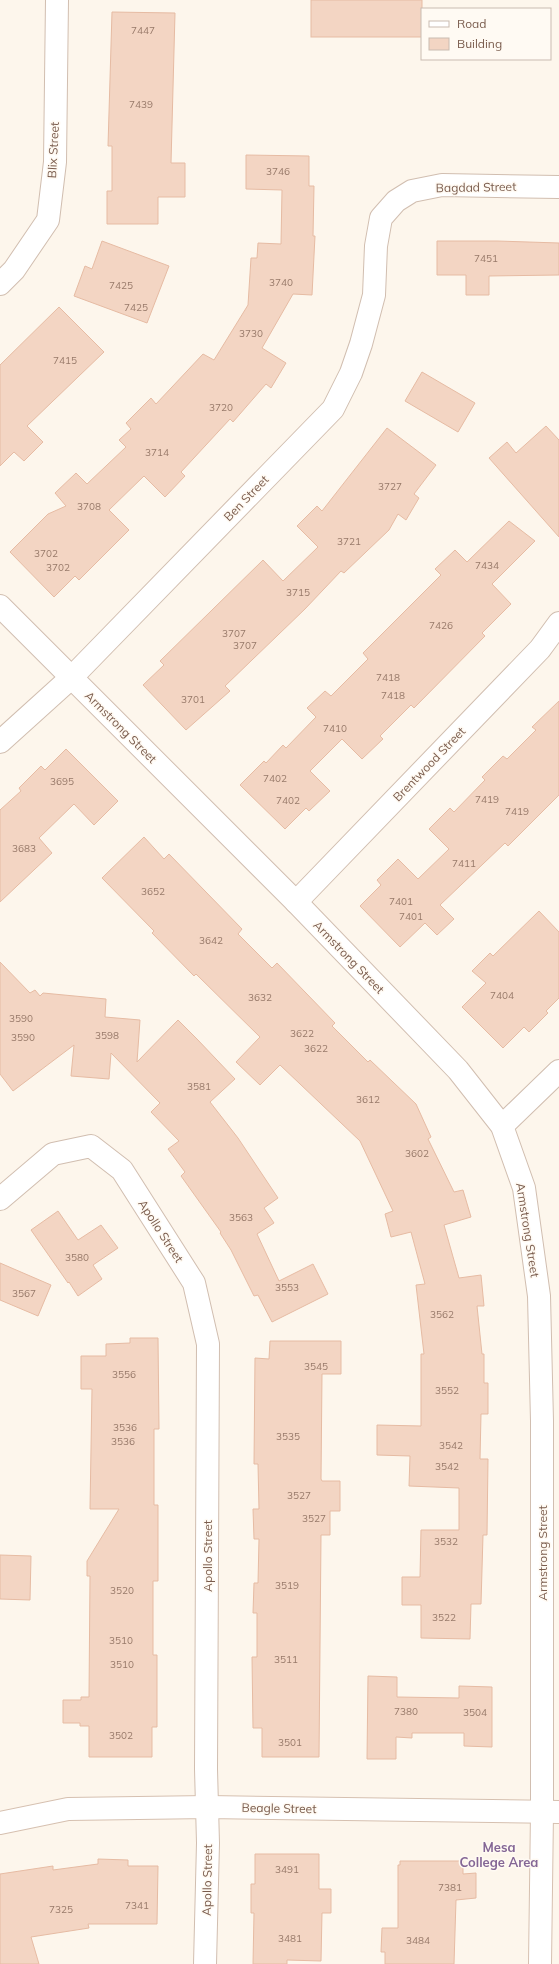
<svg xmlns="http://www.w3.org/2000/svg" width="559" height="1964" viewBox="0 0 559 1964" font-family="Mulish,sans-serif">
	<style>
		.building { fill: #f3d5c3; stroke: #e6bba3 }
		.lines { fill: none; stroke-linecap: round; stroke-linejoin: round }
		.street-casing { stroke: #d1beb0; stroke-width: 24 }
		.secondary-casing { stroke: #d6c0b0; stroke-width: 24 }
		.street { stroke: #fff; stroke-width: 22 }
		.secondary { stroke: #fff; stroke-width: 22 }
		.labels { text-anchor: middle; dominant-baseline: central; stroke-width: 3; stroke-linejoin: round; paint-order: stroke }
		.number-label { font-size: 10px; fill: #987a6a }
		.street-label { font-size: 12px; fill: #7a5c4d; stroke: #fffaf3 }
		.neighbourhood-label { font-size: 13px; font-weight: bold; fill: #846695; stroke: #fffaf3 }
	</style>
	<rect width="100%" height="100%" fill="#fdf6ec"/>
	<g class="building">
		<rect x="311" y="0" width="111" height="37"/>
		<path d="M112,12l63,1 -4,150h14v34h-27v27h-51v-33h5v-45h-4z"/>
		<path d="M246,155l63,1v30h5l-1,50h2l-3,59 -19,-1 -31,54 24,15 -15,25 -5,-4 -33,38 -3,-3 -49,53 4,4 -20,21 -21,-21 -35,34 20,20 -50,50 -4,-4 -21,21 -44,-45 38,-38 18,-8 -11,-13 21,-20 11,11 39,-37 -7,-7 12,-11 -5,-6 25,-25 5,6 47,-50 11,6 34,-55 3,-47h6l1,-15 23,1 1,-54 -36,-1z"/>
		<path d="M102,241l67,25 -22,57 -73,-27 11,-30 7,3z"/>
		<path d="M437,241h60l62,2v32l-70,1v19h-23v-20h-29z"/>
		<path d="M59,307l45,45 -77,74 16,16 -19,19 -10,-9 -14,14v-101z"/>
		<path d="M422,372l53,31 -17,29 -53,-31z"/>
		<path d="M546,426l13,14v97l-70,-79 18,-16 9,11z"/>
		<path d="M387,428l49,37 -22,29 5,4 -13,22 -8,-6 -9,16 -45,43 -3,-2 -36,38 -80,77 5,5 -44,39 -43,-45 21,-20 -4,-4 103,-101 20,21 35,-34 -21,-21 20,-20 5,5z"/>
		<path d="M509,521l26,20 -43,43 19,20 -29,29 3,3 -71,72 -3,-3 -31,31 3,3 -21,20 -20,-20 -32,32 20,20 -21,20 -3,-3 -21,21 -45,-44 24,-24 2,2 17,-18 3,3 30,-31 -9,-9 18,-17 6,5 37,-37 -5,-6 78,-78 -6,-6 20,-19 12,12z"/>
		<path d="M559,701v94l-51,51 -3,-3 -65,62 14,14 -17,16 -12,-12 -25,24 -40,-41 21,-21 -4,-5 21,-21 20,20 31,-30 -20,-20 21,-21 4,4 31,-32 -3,-3 21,-21 4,3 29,-29 -4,-3z"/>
		<path d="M66,749l52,52 -24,24 -20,-21 -35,34 13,15 -52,49v-92l21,-19 -2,-3 22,-22 4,4z"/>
		<path d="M144,837l20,22 5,-5 73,75 -4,5 34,34 5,-5 58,60 -3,3 36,36 2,-2 46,44 15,33 -3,2 26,53 9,-2 8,27 -27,8 15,53 22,-3 3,31h-7l5,48h2v29h4v31h-7l-1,45h8l-1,76h-4l-2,69h-10l-1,35 -49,-1v-33h-19v-28h18l1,-47h38v-42l-50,-2 1,-30 -33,-1v-30l44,1v-72h3l-8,-69 9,-1 -14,-52 -20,5 -6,-23 8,-3 -33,-70 -80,-76 -20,20 -24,-23 24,-25 -64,-63 -2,2 -42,-43 2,-2 -52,-53z"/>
		<path d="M539,911l20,21v66l-13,13 2,2 -19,19 -5,-5 -21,21 -41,-41 24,-24 -14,-12 18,-18 3,3z"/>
		<path d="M0,962l30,31 5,-3 5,6 3,-3 63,6 -1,18 35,3 -3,42 41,-42 19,19 38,40 -25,23 28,36 40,60 -14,10 10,15 -17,11 22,47 34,-17 15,30 -56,28 -14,-27 -4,1 -23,-46 -11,-17 1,-1 -40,-56 4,-4 -17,-23 11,-8 -28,-29 9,-9 -49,-50 -2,26 -38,-3 3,-31 -61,46 -13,-17z"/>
		<path d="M58,1211l20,29 23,-15 17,23 -25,17 9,14 -24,17 -9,-14 -1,1 -37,-53z"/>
		<path d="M0,1263l51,22 -13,31 -38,-16z"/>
		<path d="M130,1338h28l1,91h-5v76h4v76h-5v74h4v72h-5v30h-63v-31h-9v-3h-17v-23h18v-3h8l1,-121h-3v-15l32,-52h-29l2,-120h-11v-33h25v-12l24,-1z"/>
		<path d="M270,1341h71v33h-19l-1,105 1,2h18v30h-10v24h-9l-2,222h-57v-29h-9l-1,-71h5v-44h-4l1,-30h4l1,-44h-5l-1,-30h6l-1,-45h-4l1,-106 14,1z"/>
		<path d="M0,1555l31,1 -1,44 -30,-1z"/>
		<path d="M368,1676l29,1v20l62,1v-12l33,1v60l-28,-1v-13h-52v5l-16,-1v22h-29z"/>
		<path d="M255,1854h64v35h12v24h-9l-1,48 -34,-1v4h-34l1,-51h-3v-29h4z"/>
		<path d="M98,1859l30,1v6h30l-1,58h-69l1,4 -58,9 8,27h-39v-90l53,-8v4l45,-6z"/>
		<path d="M400,1861h63v13l13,-1v25l-20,2 -2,64h-69v-12h-4l1,-24h16v-63h2z"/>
	</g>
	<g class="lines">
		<g class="street-casing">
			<g id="street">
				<path d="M0,284l14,-14 34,-50 7,-58 2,-162"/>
				<path d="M0,606l296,296 162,168 44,56 22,62 15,108 3,125v391"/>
				<path d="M0,742l72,-65 261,-268 18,-36 10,-29 13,-49 2,-49 5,-28 15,-17 16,-10 30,-6 117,2"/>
				<path d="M296,902l244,-253 19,-26"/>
				<path d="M502,1126l57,-55"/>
				<path d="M0,1199l53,-45 38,-8 31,24 72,113 14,61 -2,425 2,74 -3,121"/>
			</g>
		</g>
		<g class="secondary-casing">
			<g id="secondary">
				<path d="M0,1823l68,-14 140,-2 351,5"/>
				<path d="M540,1964l2,-152"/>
			</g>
		</g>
		<use href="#street" class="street"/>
		<use href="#secondary" class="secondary"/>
	</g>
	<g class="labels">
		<g class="number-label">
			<text x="143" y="30">7447</text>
			<text x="141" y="104">7439</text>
			<text x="278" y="171">3746</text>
			<text x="486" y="258">7451</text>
			<text x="281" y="282">3740</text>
			<text x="121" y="285">7425</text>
			<text x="136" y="307">7425</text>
			<text x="251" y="333">3730</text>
			<text x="65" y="360">7415</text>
			<text x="221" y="407">3720</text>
			<text x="157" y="452">3714</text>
			<text x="390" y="486">3727</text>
			<text x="89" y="506">3708</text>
			<text x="349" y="541">3721</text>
			<text x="46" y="553">3702</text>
			<text x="487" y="565">7434</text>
			<text x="58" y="567">3702</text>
			<text x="298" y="592">3715</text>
			<text x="441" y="625">7426</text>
			<text x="234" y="633">3707</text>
			<text x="245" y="645">3707</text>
			<text x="388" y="677">7418</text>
			<text x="393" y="695">7418</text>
			<text x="193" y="699">3701</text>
			<text x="335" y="728">7410</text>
			<text x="275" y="778">7402</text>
			<text x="62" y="781">3695</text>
			<text x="487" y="799">7419</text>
			<text x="288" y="800">7402</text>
			<text x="517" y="811">7419</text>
			<text x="24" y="848">3683</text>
			<text x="464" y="863">7411</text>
			<text x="153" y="891">3652</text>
			<text x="401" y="901">7401</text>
			<text x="411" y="916">7401</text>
			<text x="211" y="940">3642</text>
			<text x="502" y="995">7404</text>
			<text x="260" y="997">3632</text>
			<text x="21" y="1018">3590</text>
			<text x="302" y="1033">3622</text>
			<text x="107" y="1035">3598</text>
			<text x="23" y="1037">3590</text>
			<text x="316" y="1048">3622</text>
			<text x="199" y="1086">3581</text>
			<text x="368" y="1099">3612</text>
			<text x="417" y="1153">3602</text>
			<text x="241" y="1217">3563</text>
			<text x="77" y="1257">3580</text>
			<text x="287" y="1287">3553</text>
			<text x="24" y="1293">3567</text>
			<text x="442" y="1314">3562</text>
			<text x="316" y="1366">3545</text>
			<text x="124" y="1374">3556</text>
			<text x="447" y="1390">3552</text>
			<text x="125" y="1427">3536</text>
			<text x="288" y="1436">3535</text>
			<text x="123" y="1441">3536</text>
			<text x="451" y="1445">3542</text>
			<text x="447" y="1466">3542</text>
			<text x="299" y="1495">3527</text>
			<text x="314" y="1518">3527</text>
			<text x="446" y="1541">3532</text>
			<text x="287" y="1585">3519</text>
			<text x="122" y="1590">3520</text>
			<text x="444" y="1617">3522</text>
			<text x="121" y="1640">3510</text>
			<text x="286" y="1659">3511</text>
			<text x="122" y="1664">3510</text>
			<text x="406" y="1711">7380</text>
			<text x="475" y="1712">3504</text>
			<text x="121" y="1735">3502</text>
			<text x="290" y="1742">3501</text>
			<text x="287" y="1869">3491</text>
			<text x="450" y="1887">7381</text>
			<text x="137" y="1905">7341</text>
			<text x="61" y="1909">7325</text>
			<text x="290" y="1938">3481</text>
			<text x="418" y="1940">3484</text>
		</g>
		<g class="street-label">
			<text transform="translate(53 150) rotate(-87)">Blix Street</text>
			<text transform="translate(476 187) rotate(-1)">Bagdad Street</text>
			<text transform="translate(246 498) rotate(-46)">Ben Street</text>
			<text transform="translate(121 727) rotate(45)">Armstrong Street</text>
			<text transform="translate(429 764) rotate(-46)">Brentwood Street</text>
			<text transform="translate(349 957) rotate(46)">Armstrong Street</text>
			<text transform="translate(528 1230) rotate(81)">Armstrong Street</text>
			<text transform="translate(161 1231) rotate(57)">Apollo Street</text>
			<text transform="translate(542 1553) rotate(-90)">Armstrong Street</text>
			<text transform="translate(207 1556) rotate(-90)">Apollo Street</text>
			<text transform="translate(279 1808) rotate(1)">Beagle Street</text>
			<text transform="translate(207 1880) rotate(-89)">Apollo Street</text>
		</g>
		<g class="neighbourhood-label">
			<text x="499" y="1847">Mesa<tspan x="499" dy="15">College Area</tspan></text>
		</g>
	</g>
	<rect x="421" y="8" width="130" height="52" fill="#fffaf3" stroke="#cabbb1"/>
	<rect x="429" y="21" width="20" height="6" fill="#ffffff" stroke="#cabbb1"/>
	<text x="457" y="28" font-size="12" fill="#7a5c4d">Road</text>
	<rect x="429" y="38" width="20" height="12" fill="#f3d5c3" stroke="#cabbb1"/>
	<text x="457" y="48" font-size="12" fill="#7a5c4d">Building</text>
</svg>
